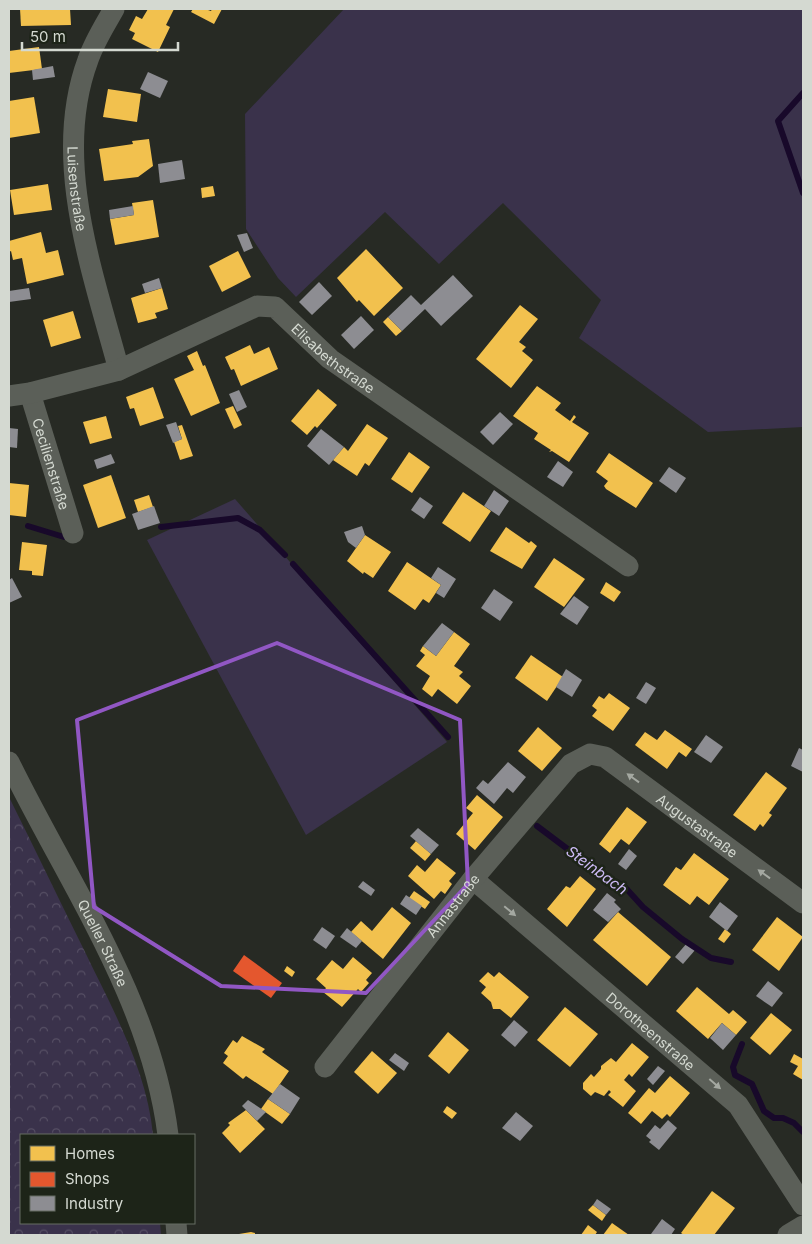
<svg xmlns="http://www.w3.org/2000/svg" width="812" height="1244" viewBox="0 0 812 1244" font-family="Inter,sans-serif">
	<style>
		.grass { fill: #3a324b }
		.forest { fill: url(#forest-crowns) }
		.homes { fill: #f2c14e }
		.shops { fill: #e4572e }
		.industry { fill: #8d8d92 }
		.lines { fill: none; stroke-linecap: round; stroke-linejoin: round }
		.stream { stroke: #18092a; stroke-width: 6 }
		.minor { stroke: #5b5f58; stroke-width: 21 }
		.oneway { fill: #a4a8a1 }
		.marked { fill: none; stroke: #9157c4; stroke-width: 4; stroke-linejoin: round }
		.labels { text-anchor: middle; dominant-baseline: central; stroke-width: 5; stroke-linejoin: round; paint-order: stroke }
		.street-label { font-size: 14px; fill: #d4d9d1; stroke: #1d2418 }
		.water-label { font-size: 15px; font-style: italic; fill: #cdbbf5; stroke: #1d2418 }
	</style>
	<defs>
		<pattern id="forest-crowns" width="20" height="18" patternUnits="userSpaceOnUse" patternTransform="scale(1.25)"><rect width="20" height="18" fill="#3a324b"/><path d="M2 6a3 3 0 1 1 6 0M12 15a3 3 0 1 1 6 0" fill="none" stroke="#564f64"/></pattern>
	</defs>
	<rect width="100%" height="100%" fill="#272a24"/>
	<g class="grass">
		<path d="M344,9h459v418l-95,5 -129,-94 22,-38 -98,-97 -64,61 -54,-52 -89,85 -18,-19 -32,-49 -1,-115z"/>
		<path d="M235,499l212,243 -141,93 -159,-295z"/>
	</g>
	<path class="forest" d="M9,797c26,52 51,105 77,157 28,58 61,117 67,181h-132v88h139l1,12h-152z"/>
	<g class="homes">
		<path d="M20,9h50l1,16 -50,1z"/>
		<path d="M148,9h26l-8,16 4,2 -12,25 -26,-13 3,-6 -6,-3 7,-14 6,3z"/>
		<path d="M193,9h12l6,2 1,-2h10l-8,15 -23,-12z"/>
		<path d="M39,47l3,22 -33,4v-22z"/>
		<path d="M108,89l33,5 -4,28 -34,-5z"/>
		<path d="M34,97l6,36 -31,5v-37z"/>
		<path d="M149,139l4,27 -15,11 -34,4 -5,-32 34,-5 -1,-3z"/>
		<path d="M48,184l4,26 -38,5 -4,-25z"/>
		<path d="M213,186l2,10 -13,2 -1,-10z"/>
		<path d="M153,200l6,37 -44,8 -5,-26 24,-4 -2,-12z"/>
		<path d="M41,232l5,21 12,-3 6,25 -37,9 -5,-26 -9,2 -2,-9 -2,1v-11z"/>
		<path d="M366,249l37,39 -29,28 -15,-16 -2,2 -20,-24z"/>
		<path d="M238,251l13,26 -29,15 -13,-26z"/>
		<path d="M162,288l6,21 -13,4 2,5 -19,5 -7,-25z"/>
		<path d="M520,305l18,14 -19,23 7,5 -4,4 11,9 -22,28 -35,-29z"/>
		<path d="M73,311l8,27 -30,9 -8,-27z"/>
		<path d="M388,317l14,14 -6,5 -13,-14z"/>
		<path d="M250,345l4,9 15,-7 9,22 -37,17 -7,-17 -3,1 -6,-13z"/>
		<path d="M197,351l6,15 2,-1 15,38 -29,13 -17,-37 20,-9 -7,-14z"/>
		<path d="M537,386l24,17 -6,7 15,11 4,-6 2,2 -4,5 17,11 -20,29 -17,-11 -3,1 2,-2 -17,-11 4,-6 -25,-17z"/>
		<path d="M153,387l11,31 -24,8 -6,-18 -4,1 -4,-12z"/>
		<path d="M318,389l19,16 -20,23 -2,-2 -8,9 -16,-14z"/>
		<path d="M233,406l9,19 -8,4 -9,-20z"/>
		<path d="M106,416l6,22 -22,6 -7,-22z"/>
		<path d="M367,424l21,14 -19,28 -4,-3 -8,13 -24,-16 11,-13 4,4z"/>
		<path d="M182,425l11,31 -13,4 -6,-18 8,-3 -4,-13z"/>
		<path d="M409,452l21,15 -18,26 -21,-14z"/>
		<path d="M609,453l44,30 -17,25 -30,-19 -2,-3 4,-5 -12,-9z"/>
		<path d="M111,475l15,43 -28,10 -15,-43z"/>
		<path d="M9,483l20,2 -3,32 -17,-2z"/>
		<path d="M463,492l28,19 -21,31 -28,-19z"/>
		<path d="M149,495l4,12 -15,5 -4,-12z"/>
		<path d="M506,527l23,16 2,-2 6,5 -15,23 -32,-18z"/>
		<path d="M365,535l26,17 -18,26 -9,-6 -1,2 -16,-13z"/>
		<path d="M22,542l25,3 -4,31 -11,-1v-4l-13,-1z"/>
		<path d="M554,558l31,21 -21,28 -30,-20z"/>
		<path d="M407,562l34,23 -12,18 -6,-4 -8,11 -27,-19z"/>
		<path d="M606,582l15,10 -7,10 -14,-9z"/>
		<path d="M454,632l16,12 -16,22 9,6 -4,4 12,10 -14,18 -19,-15 -6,8 -10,-8 8,-13 -14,-10 9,-11 -5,-4 3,-5 13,10z"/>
		<path d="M531,655l32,22 -16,24 -32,-23z"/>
		<path d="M609,693l21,15 -17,23 -21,-15 5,-6 -5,-4 7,-10 5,3z"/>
		<path d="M538,727l24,21 -20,23 -24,-20z"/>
		<path d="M665,730l27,19 -6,8 -7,-5 -12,17 -32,-24 10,-13 12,8z"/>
		<path d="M766,772l21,16 -18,25 3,2 -9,12 -3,-3 -5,7 -22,-16z"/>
		<path d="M477,795l26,22 -28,33 -19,-16 17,-21 -7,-5z"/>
		<path d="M627,807l20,15 -18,23 -8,-6 -11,14 -11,-9z"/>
		<path d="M416,841l15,13 -6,7 -15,-13z"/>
		<path d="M694,853l35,26 -20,26 -12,-9 -7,9 -27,-20 13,-18 5,3z"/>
		<path d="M437,858l19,15 -7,8 3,3 -7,10 -4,-3 -7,8 -26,-23 9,-11 8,7z"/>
		<path d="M580,876l16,13 -29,38 -20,-18 19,-23 4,2z"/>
		<path d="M414,891l16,11 -5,7 -16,-11z"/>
		<path d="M392,907l19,16 -28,36 -32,-27 10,-11 11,10z"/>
		<path d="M618,912l53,45 -24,29 -54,-46z"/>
		<path d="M777,917l26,20 -24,34 -27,-21z"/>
		<path d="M725,929l6,5 -7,9 -6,-4z"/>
		<path d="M353,957l19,16 -6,7 3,3 -8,9 -3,-3 -16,18 -19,-15 3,-4 -10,-9 16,-19 11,9z"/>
		<path d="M287,966l8,6 -3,5 -8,-6z"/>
		<path d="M488,972l6,5 5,-5 30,25 -18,21 -11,-9h-7l-2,-7 -10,-9 5,-6 -7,-6z"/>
		<path d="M697,987l32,27 4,-4 14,12 -11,13 -14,-12 -14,16 -32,-28z"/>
		<path d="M565,1007l33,27 -28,33 -33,-27z"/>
		<path d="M771,1013l21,17 -22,25 -20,-17z"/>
		<path d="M448,1032l21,18 -20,24 -21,-18z"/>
		<path d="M242,1036l23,13 -3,3 27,19 -16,23 -27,-18 -3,3 -20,-16 5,-7 -4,-3 9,-13 4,3z"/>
		<path d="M632,1043l17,14 -17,20 -3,-3 -5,6 12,11 -13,16 -15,-12 3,-3 -2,-2 -5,6 -9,-4 -4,4 -8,-7v-6l8,-9 3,3 7,-8v-3l10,-8 5,4z"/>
		<path d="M372,1051l25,22 -19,21 -24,-22z"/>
		<path d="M794,1054l9,5v21l-10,-6 5,-8 -8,-4z"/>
		<path d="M670,1076l20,17 -20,24 -3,-3 -5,5 -10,-8 -11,13 -13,-11 21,-25 6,5z"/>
		<path d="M268,1099l22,15 -8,10 -21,-15z"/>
		<path d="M447,1106l10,7 -5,6 -9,-7z"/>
		<path d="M246,1110l19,19 -25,24 -18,-20 8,-8 -2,-2z"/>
		<path d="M712,1191l23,17 -21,27h-30l-3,-2z"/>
		<path d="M593,1205l13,10 -4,6 -14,-11z"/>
		<path d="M612,1223l17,12h-26z"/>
		<path d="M588,1225l9,7 -2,3h-14z"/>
		<path d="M251,1232l4,1v2h-22z"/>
	</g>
	<path class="shops" d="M244,955l38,28 -11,15 -38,-27z"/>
	<g class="industry">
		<path d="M53,66l2,11 -22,3 -1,-10z"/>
		<path d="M148,72l20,9 -8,17 -20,-9z"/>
		<path d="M182,160l3,19 -25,4 -2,-19z"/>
		<path d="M133,206l1,9 -24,4 -1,-9z"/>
		<path d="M247,233l6,15 -9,4 -7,-17z"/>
		<path d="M453,275l20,21 -32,30 -16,-17 -23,22 -14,-14 23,-22 10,10z"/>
		<path d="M159,278l3,10 -17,5 -3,-9z"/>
		<path d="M319,282l13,14 -20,19 -13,-13z"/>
		<path d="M29,288l2,11 -22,3v-11z"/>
		<path d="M361,316l13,14 -20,19 -13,-14z"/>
		<path d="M239,390l8,17 -10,5 -8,-18z"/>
		<path d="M500,412l13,12 -20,21 -13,-13z"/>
		<path d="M176,422l6,17 -9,4 -7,-18z"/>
		<path d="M9,428l9,1 -1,19 -8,-1z"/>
		<path d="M321,429l23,18 -15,18 -22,-19z"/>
		<path d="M111,454l4,9 -18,6 -3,-9z"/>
		<path d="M558,461l15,11 -10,15 -16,-10z"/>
		<path d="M669,467l17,11 -10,15 -17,-12z"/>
		<path d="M494,490l15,11 -10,15 -15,-10z"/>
		<path d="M420,497l13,9 -9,13 -13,-9z"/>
		<path d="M154,506l6,17 -22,7 -6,-16z"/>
		<path d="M362,526l3,9 -9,13 -8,-6 -4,-10z"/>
		<path d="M438,567l18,12 -12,19 -8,-5 5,-8 -10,-7z"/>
		<path d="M12,578l10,19 -13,6v-23z"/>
		<path d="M494,589l19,13 -13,19 -19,-13z"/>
		<path d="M574,596l15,11 -12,18 -17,-11z"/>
		<path d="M442,623l12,9 -18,24 -13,-10z"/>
		<path d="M566,669l16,11 -10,17 -16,-10z"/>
		<path d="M646,682l10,6 -10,16 -10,-6z"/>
		<path d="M706,735l17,12 -12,16 -17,-11z"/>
		<path d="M799,748l4,2v22l-12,-6z"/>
		<path d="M508,762l18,15 -13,16 -6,-5 -13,16 -18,-16 7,-8 5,4z"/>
		<path d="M418,828l21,17 -8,9 -21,-18z"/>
		<path d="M629,849l8,7 -11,14 -8,-6z"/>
		<path d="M363,881l12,9 -4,6 -13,-9z"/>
		<path d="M607,893l9,7 -2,2 7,7 -13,13 -15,-12z"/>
		<path d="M406,895l16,11 -6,9 -16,-11z"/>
		<path d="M720,902l18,14 -11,15 -18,-14z"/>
		<path d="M322,927l13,9 -9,13 -13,-9z"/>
		<path d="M347,928l15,13 -6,7 -16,-11z"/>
		<path d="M687,943l9,6 -13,15 -8,-7z"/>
		<path d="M768,981l15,12 -11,14 -16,-11z"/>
		<path d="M514,1020l14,12 -13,15 -14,-12z"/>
		<path d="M722,1023l14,12 -13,15 -13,-12z"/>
		<path d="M395,1053l14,10 -5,8 -15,-11z"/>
		<path d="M658,1066l7,5 -12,14 -6,-6z"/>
		<path d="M280,1084l20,14 -10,16 -22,-15z"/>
		<path d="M248,1100l18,12 -9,9 -15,-15z"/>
		<path d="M516,1112l17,14 -13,15 -18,-13z"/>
		<path d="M668,1120l9,8 -18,22 -10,-8 2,-2 -5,-4 9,-11 5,4z"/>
		<path d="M597,1199l14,10 -5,6 -13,-10z"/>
		<path d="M662,1219l13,10 -4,6h-18l-2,-1z"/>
	</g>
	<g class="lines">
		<g class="stream">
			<path d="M803,93l-25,28 25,72"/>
			<path d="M28,526l36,11"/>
			<path d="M161,527l77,-9 22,12 25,25"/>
			<path d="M293,564l155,173"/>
			<path d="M537,826l69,52 17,7 20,22 39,32 29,19 20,4"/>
			<path d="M742,1044l-9,23 2,8 17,9 12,27 10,7h9l11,5 9,9"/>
		</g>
		<g class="minor">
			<path id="s1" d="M114,9c-9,16 -20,33 -26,51 -37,99 5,213 31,310"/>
			<path id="s2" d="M30,393l43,140"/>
			<path id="s3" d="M9,396l21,-3 89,-23 138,-64 18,1 55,52 298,207"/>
			<path id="s4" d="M9,762c59,121 142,237 159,373"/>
			<path id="s5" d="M473,879l265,226 65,100"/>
			<path id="s6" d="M325,1067l148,-188 98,-115 19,-10 15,3 198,146"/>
			<path d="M176,1223l1,12"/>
			<path d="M788,1235l15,-9"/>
		</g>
	</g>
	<defs><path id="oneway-solid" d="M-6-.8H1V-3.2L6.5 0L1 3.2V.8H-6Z" transform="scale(1.25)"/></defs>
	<g class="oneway">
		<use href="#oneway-solid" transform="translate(633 778) rotate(-144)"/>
		<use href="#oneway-solid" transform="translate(764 874) rotate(-144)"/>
		<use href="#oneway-solid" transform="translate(510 911) rotate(40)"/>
		<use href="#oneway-solid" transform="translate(715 1084) rotate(41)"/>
	</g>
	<path class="marked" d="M277,643l183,77 8,164 -102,109 -145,-7 -127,-79 -17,-187z"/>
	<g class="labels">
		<g class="street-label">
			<text stroke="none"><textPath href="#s1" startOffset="188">Luisenstraße</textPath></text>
			<text stroke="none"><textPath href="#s3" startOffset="361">Elisabethstraße</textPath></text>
			<text stroke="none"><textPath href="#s2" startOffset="74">Cecilienstraße</textPath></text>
			<text stroke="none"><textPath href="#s6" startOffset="542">Augustastraße</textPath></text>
			<text stroke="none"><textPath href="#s6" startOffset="206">Annastraße</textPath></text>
			<text stroke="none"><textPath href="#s4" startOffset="204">Queller Straße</textPath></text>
			<text stroke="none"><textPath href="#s5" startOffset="234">Dorotheenstraße</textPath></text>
		</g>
		<g class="water-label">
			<text transform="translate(597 870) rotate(36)">Steinbach</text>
		</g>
	</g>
	<rect width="812" height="1244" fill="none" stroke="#d4d9d1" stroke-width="20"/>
	<rect x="20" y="1134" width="175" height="90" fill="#1d2418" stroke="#666c62"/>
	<rect x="30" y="1146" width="25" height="15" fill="#f2c14e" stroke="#666c62"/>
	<text x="65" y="1159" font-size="15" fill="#d4d9d1">Homes</text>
	<rect x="30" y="1172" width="25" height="15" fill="#e4572e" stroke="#666c62"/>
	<text x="65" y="1184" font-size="15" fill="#d4d9d1">Shops</text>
	<rect x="30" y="1196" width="25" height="15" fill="#8d8d92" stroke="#666c62"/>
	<text x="65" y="1209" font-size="15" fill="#d4d9d1">Industry</text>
	<path d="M22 42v8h156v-8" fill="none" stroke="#d4d9d1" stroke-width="2.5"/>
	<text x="30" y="42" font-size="15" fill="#d4d9d1" stroke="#1d2418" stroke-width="4" paint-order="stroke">50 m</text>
</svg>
